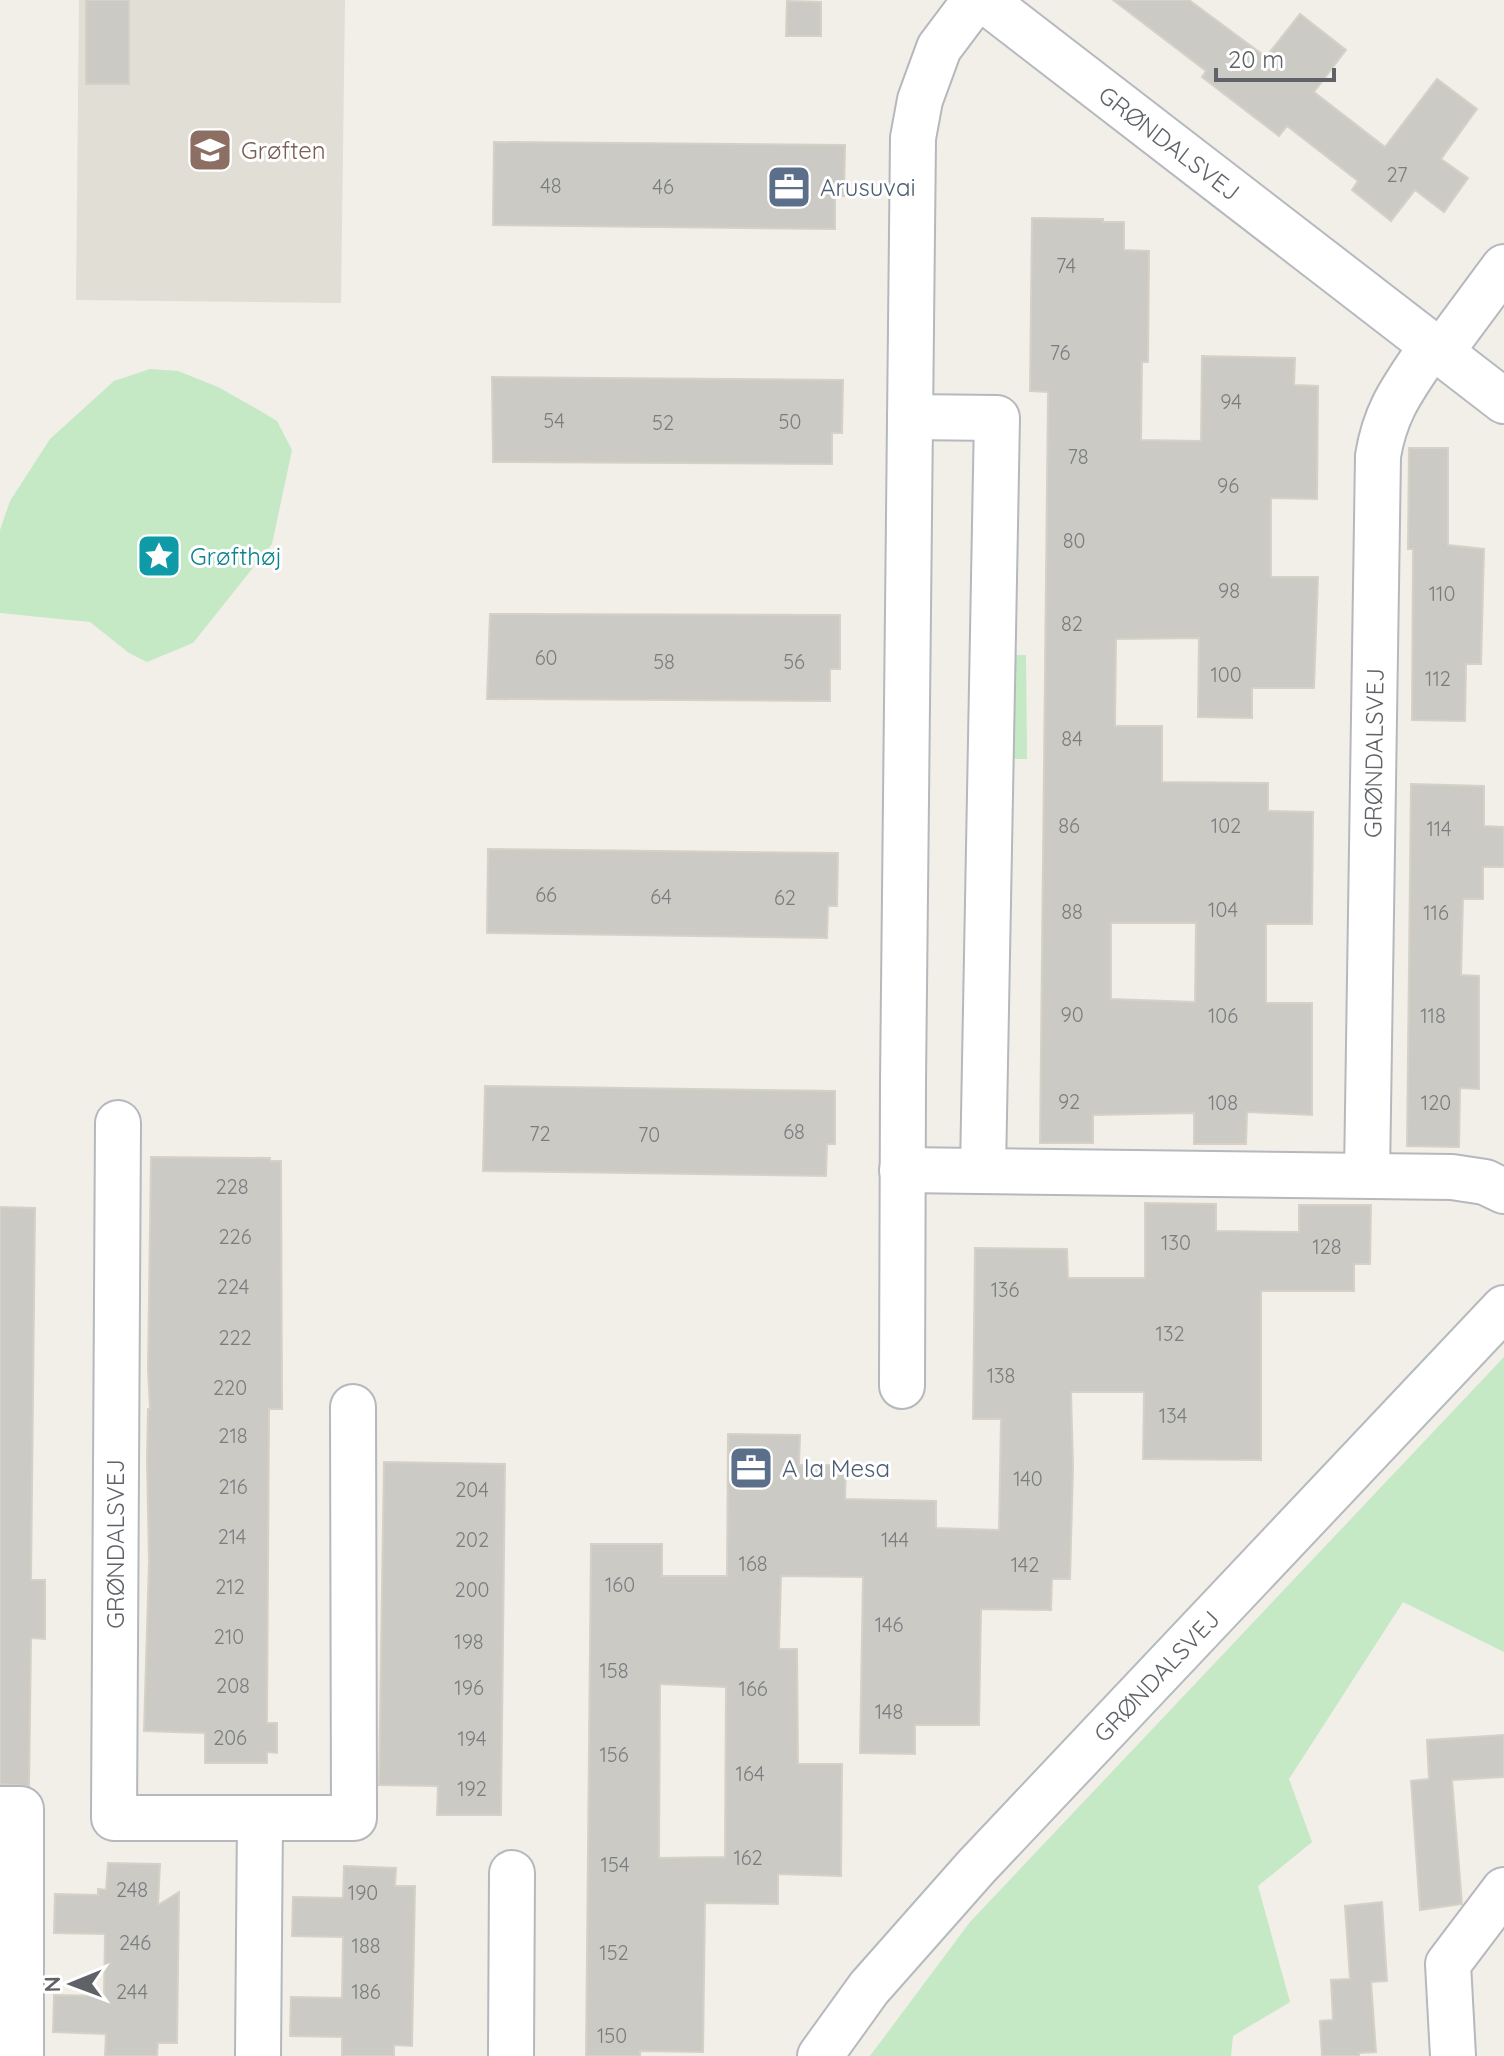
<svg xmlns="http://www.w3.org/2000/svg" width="1504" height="2056" viewBox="0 0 1504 2056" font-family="Quicksand,sans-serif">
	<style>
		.education { fill: #e1ded6 }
		.green { fill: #c5e8c5 }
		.building { fill: #cccac5; stroke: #d6d1c6; stroke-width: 2; fill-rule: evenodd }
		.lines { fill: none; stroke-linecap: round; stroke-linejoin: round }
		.street-casing { stroke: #b5b8bc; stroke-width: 48 }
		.secondary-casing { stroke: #b6babf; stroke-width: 48 }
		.street { stroke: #fff; stroke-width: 44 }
		.secondary { stroke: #fff; stroke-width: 44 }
		.labels { text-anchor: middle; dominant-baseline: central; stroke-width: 6; stroke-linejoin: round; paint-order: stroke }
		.number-label { font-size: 20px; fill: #7a7d7f }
		.street-label { font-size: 24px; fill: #5f6368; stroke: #fff }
		.education-label { font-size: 24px; fill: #785e54; stroke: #fff; text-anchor: start }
		.service-label { font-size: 24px; fill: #4e5e75; stroke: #fff; text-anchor: start }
		.culture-label { font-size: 24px; fill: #0d838f; stroke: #fff; text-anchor: start }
	</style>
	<rect width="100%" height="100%" fill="#f1efe8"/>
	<path class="education" d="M79,0h266l-4,303 -265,-3z"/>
	<g class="green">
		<path d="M150,369l28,2 40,16 39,22 20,12 15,29 -20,94 -79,99 -46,19 -18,-9 -39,-31 -90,-9v-83l10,-29 40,-62 64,-58z"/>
		<path d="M999,655h27l1,104h-28z"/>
		<path d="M1504,1357v295l-101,-50 -114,177 23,63 -54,44 32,116 -57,34 -2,20h-361l100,-134z"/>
	</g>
	<g class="building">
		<rect x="86" y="0" width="43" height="84"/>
		<path d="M1113,0h76l77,57 34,-43 46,36 -32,42 71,55 52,-68 40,30 -36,50 27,19 -24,34 -29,-22 -24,31 -39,-31 6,-9 -71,-55 -8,10 -77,-59 4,-6z"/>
		<path d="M787,1l34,1v34h-35z"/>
		<path d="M494,142l351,3 -1,51h-9v33l-342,-4z"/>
		<path d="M1032,218l71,1v3h21v28l25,1 -1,111h-6l-1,78 60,1 1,-85 93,2 -1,27 24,1 -1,113 -46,-1v79h47l-4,111h-62v30l-54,-1 1,-79 -83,1 -1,87h47v56l106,1v28l45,1 -1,112h-46v79h46v112l-65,-3 -1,32h-52v-31l-101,2v28h-53l8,-751 -18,-1zM1111,923h85l-1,79 -84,-3z"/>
		<path d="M492,377l351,3 -1,53h-10v31l-339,-2z"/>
		<path d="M1409,448h39v97l36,4 -3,115h-15l-1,57 -53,-1 1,-171h-5z"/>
		<path d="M490,614l350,1v54h-10v32l-343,-2z"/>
		<path d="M1411,784l73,2v40l20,1v40h-21v32h-20l-2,76 18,1v113l-19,-1 -1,59 -52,-1z"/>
		<path d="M488,849l350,4 -1,53h-9l-1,32 -340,-5z"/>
		<path d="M485,1086l350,5v53h-8l-1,32 -343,-5z"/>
		<path d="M151,1157l119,1v3h11l1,248h-13l-2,314h10v30l-10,-1v11h-62v-30l-61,-2 5,-170 -2,-101 1,-51h2l-2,-40z"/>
		<path d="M1145,1203l71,1v27l83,1v-27h72l-1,59h-16v27h-93v169l-118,-1 1,-67h-73l2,74 -3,113h-18l-1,31 -70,-1 -2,116h-64v29l-55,-1 3,-176 -82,-1 -2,73h18l1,115h44l-1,112 -63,-2v30l-73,-1 -2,149 -63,-1v5h-54l5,-512h71v32h65l1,-142 72,1 -1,30h47l-1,34 91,2v27l63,2 2,-111h-28l2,-171 92,1 1,29h77zM660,1684l66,3 -1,170 -66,1z"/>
		<path d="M0,1207l35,1 -4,372h14v59l-14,-1 -2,148 -29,-2z"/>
		<path d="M384,1462l121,2 -4,351h-64l1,-29 -59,-1z"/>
		<path d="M1504,1735v42l-52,3 10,124 -42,6 -9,-129 18,-2 -2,-39z"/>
		<path d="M108,1863l52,1 -2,41 21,-13 -2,151h-19l-1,13h-52l1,-22 -53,-2 1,-37 50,1 1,-62 -51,-1 1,-39 43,1v-6l8,1z"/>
		<path d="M344,1866l52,2 -1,18h20l-3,160 -18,-1v11h-52v-19l-52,-1 1,-39 51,1 1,-61 -51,-1 1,-39 50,1z"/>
		<path d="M1382,1902l5,79 -16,1 5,70 -17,1v3h-37l-2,-35 13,-1 -2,-40 19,-1 -5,-73z"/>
	</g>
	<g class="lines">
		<g class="street-casing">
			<g id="street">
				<path d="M1441,352l63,-85"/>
				<path d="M910,417l87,1 -14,752"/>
				<path d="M118,1123l-4,695h240l-1,-411"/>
				<path d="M902,1170l550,7 33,5 19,9"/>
				<path id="s1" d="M1367,1175l11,-719c8,-49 28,-71 54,-111"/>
				<path d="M902,1386l1,-303 10,-945 7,-38 19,-52 36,-48"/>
				<path d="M0,1809h21v247"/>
				<path d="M258,2056l2,-238"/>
				<path d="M511,2056l1,-183"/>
				<path d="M1453,2056l-5,-92 56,-74"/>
			</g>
		</g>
		<g class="secondary-casing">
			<g id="secondary">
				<path id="s2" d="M984,0l520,401"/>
				<path id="s3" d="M820,2056l49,-68 107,-121 528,-559"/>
			</g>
		</g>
		<use href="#street" class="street"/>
		<use href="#secondary" class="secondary"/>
	</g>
	<defs>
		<g id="school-square" transform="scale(2.3)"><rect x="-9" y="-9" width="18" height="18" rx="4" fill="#8d6e63" stroke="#fff"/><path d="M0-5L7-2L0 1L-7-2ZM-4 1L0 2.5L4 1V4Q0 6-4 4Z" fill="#fff"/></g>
		<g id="office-square" transform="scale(2.3)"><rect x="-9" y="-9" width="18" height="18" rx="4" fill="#5c6f8a" stroke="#fff"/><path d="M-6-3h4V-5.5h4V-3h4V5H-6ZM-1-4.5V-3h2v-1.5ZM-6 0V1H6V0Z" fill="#fff"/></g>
		<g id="sight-square" transform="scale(2.3)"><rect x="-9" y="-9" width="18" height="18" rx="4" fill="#0f9aa8" stroke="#fff"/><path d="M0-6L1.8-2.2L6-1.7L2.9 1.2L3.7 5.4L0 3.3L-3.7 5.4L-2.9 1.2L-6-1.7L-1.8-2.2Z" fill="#fff"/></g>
	</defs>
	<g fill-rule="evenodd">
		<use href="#school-square" x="210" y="150"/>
		<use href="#office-square" x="789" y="187"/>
		<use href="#sight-square" x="159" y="556"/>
		<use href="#office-square" x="751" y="1468"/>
	</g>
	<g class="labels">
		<g class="number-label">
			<text x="1397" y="174">27</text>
			<text x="551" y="185">48</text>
			<text x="663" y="186">46</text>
			<text x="1066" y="265">74</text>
			<text x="1060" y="352">76</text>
			<text x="1231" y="401">94</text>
			<text x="554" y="420">54</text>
			<text x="790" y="421">50</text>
			<text x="663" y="422">52</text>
			<text x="1078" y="456">78</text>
			<text x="1228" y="485">96</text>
			<text x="1074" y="540">80</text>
			<text x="1229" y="590">98</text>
			<text x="1442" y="593">110</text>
			<text x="1072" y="623">82</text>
			<text x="546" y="657">60</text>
			<text x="664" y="661">58</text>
			<text x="794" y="661">56</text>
			<text x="1226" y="674">100</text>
			<text x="1438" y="678">112</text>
			<text x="1072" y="738">84</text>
			<text x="1069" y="825">86</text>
			<text x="1226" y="825">102</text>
			<text x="1439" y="828">114</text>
			<text x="546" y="894">66</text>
			<text x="661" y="896">64</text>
			<text x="785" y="897">62</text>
			<text x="1223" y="909">104</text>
			<text x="1072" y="911">88</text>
			<text x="1436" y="912">116</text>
			<text x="1072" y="1014">90</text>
			<text x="1223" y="1015">106</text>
			<text x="1433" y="1015">118</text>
			<text x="1069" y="1101">92</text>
			<text x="1223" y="1102">108</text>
			<text x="1436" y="1102">120</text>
			<text x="794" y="1131">68</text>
			<text x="540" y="1133">72</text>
			<text x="649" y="1134">70</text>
			<text x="232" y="1186">228</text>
			<text x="235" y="1236">226</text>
			<text x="1176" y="1242">130</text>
			<text x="1327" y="1246">128</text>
			<text x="233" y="1286">224</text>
			<text x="1005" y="1289">136</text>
			<text x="1170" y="1333">132</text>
			<text x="235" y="1337">222</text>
			<text x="1001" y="1375">138</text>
			<text x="230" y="1387">220</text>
			<text x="1173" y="1415">134</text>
			<text x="233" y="1435">218</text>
			<text x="1028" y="1478">140</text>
			<text x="233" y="1486">216</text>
			<text x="472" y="1489">204</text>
			<text x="232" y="1536">214</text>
			<text x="472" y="1539">202</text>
			<text x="895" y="1539">144</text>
			<text x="753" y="1563">168</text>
			<text x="1025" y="1564">142</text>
			<text x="620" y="1584">160</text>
			<text x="230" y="1586">212</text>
			<text x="472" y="1589">200</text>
			<text x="889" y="1624">146</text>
			<text x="229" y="1636">210</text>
			<text x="469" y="1641">198</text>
			<text x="614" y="1670">158</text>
			<text x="233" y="1685">208</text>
			<text x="469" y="1687">196</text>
			<text x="753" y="1688">166</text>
			<text x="889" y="1711">148</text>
			<text x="230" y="1737">206</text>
			<text x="472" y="1738">194</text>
			<text x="614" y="1754">156</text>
			<text x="750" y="1773">164</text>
			<text x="472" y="1788">192</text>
			<text x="748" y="1857">162</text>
			<text x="615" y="1864">154</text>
			<text x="132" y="1889">248</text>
			<text x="363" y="1892">190</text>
			<text x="135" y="1942">246</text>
			<text x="366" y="1945">188</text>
			<text x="614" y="1952">152</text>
			<text x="132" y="1991">244</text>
			<text x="366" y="1991">186</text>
			<text x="612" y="2035">150</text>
		</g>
		<g class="street-label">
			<text stroke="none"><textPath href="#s2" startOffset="234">GRØNDALSVEJ</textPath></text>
			<text stroke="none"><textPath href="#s1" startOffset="422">GRØNDALSVEJ</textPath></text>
			<text transform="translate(115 1544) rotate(-90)">GRØNDALSVEJ</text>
			<text stroke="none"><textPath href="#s3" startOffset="508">GRØNDALSVEJ</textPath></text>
		</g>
		<g class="education-label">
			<text x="241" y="150">Grøften</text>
		</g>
		<g class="service-label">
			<text x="820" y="187">Arusuvai</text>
			<text x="782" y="1468">A la Mesa</text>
		</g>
		<g class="culture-label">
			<text x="190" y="556">Grøfthøj</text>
		</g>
	</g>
	<g transform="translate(72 1984) rotate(269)" stroke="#ffffff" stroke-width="6" paint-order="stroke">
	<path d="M0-6L14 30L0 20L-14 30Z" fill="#5f6368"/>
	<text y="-12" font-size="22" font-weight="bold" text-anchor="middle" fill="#5f6368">N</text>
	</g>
	<path d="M1216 68v12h118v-12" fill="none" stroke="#5f6368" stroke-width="4"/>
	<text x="1228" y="68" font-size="24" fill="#5f6368" stroke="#ffffff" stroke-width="6" paint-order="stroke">20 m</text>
</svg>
